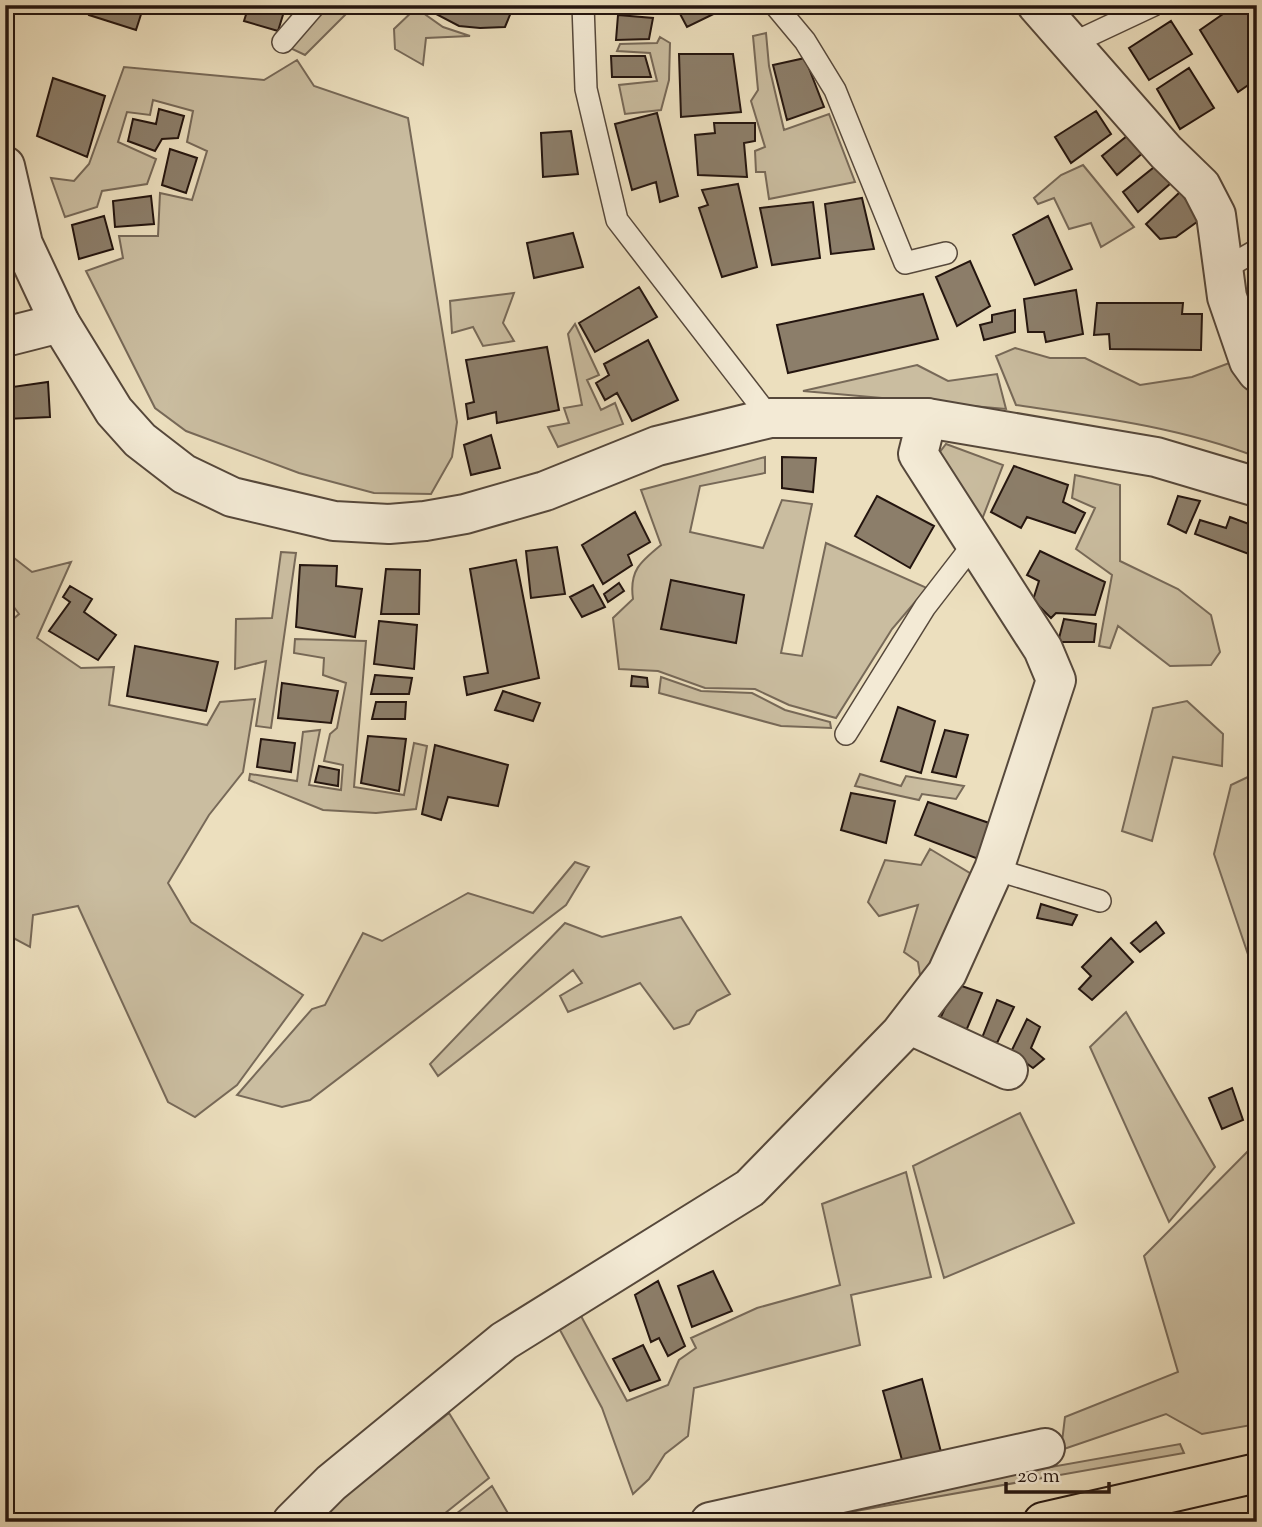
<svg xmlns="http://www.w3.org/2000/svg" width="1262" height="1527" viewBox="0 0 1262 1527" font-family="'Sorts Mill Goudy',serif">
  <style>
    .green { fill: #cabda0; stroke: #776958; stroke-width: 2 }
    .building { fill: #8c7e6a; stroke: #24150f; stroke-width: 2 }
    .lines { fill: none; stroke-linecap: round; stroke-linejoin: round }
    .service-casing { stroke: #56483b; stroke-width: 24 }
    .minor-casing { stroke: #56483b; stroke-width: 42 }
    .tertiary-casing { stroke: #56483b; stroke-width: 42 }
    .motorway-casing { stroke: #24150f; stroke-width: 42 }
    .service { stroke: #f3ead5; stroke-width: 21 }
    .minor { stroke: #f3ead5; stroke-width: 38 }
    .tertiary { stroke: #f3ead5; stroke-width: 38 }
    .motorway { stroke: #ecdfbe; stroke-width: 38 }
  </style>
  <rect width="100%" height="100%" fill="#ecdfbe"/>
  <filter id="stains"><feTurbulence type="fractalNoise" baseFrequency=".00286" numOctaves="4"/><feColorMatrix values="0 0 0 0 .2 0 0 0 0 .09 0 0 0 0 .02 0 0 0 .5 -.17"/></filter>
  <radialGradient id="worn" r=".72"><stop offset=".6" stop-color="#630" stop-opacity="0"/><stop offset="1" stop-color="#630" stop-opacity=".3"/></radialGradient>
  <path class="green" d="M328 5H355L305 55 288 47Z
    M416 8 443 27 470 36 426 38 423 65 395 49 394 29Z
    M766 33 769 66 784 130 829 114 855 182 769 199 765 172H756L755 151 765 147 751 101 758 90 753 36Z
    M660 37 670 43 669 80 661 110 625 114 619 85 657 81 650 53 617 51 620 44 657 43Z
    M297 60 314 86 408 118 457 422 452 457 431 494 374 493 299 473 186 431 155 408 86 271 123 258 119 236H158L160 193 192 200 207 151 187 142 193 111 153 100 150 115 127 112 118 142 156 159 147 184 102 191 97 207 65 217 51 178 74 181 89 164 124 67 264 80Z
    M1083 165 1134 227 1101 247 1091 223 1069 229 1054 198 1038 204 1034 198 1061 175Z
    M514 293 503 323 514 341 483 346 473 327 452 333 450 301Z
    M575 324 599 375 587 380 601 410 615 403 623 424 558 447 548 427 569 423 564 408 582 405 568 334Z
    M1015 348 1050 358H1085L1140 385 1192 377 1232 362 1257 396V457C1179 427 1098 417 1016 405L996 356Z
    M917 365 948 381 997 374 1006 409 803 391Z
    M946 444 1003 465 981 522 936 457Z
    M765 457V473L700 486 690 532 763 548 782 500 812 504 781 653 802 656 826 543 927 588 892 629 836 718 789 705 755 689 705 688 658 671 619 669 613 618 633 599C629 571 640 562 661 545L641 490Z
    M1075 475 1120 485V561L1178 589 1211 615 1220 652 1211 665 1170 666 1118 626 1110 648 1099 646 1112 575 1076 549 1095 508 1072 498Z
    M5 551 32 572 71 562 37 638 81 668 114 667 109 705 207 725 220 702 255 699 243 772 209 815 168 883 191 922 303 995 237 1085 195 1117 168 1102 78 906 33 915 30 947 15 939 5 928V626L19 614 5 595Z
    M281 552 296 553 271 728 256 726 266 661 235 669 236 619 272 618Z
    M295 639 366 641 354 787 404 795 414 743 427 746 416 809 376 813 323 810 249 780 250 774 297 781 303 732 320 730 309 785 341 790 343 765 324 761 330 734 337 728 346 683 323 675 324 658 294 653Z
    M661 677 701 691 752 693 785 710 830 722 831 728 781 726 659 693Z
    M1187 701 1223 734 1222 766 1173 757 1152 841 1122 831 1153 708Z
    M1257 722V981L1214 854 1231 785 1250 776 1251 729Z
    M860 774 901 786 906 776 964 786 956 799 922 794 919 800 855 786Z
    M930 849 978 878 934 970 920 975 918 962 904 952 918 905 879 916 868 902 885 860 921 865Z
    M575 862 589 867 566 905 310 1100 282 1107 237 1095 312 1009 325 1005 363 933 382 941 468 893 533 913Z
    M681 917 730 994 697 1011 689 1024 674 1029 640 983 568 1012 560 996 582 983 573 970 438 1076 430 1064 565 923 602 937Z
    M1126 1012 1215 1167 1169 1222 1090 1047Z
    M1020 1113 1074 1223 944 1278 913 1166Z
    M1257 1142V1424L1202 1434 1166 1414 1061 1450 1065 1417 1178 1372 1144 1256Z
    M906 1172 931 1277 851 1295 860 1345 694 1388 688 1436 665 1454 649 1479 633 1494 602 1408 560 1330 581 1316 627 1401 668 1385 679 1360 696 1348 691 1338 757 1308 840 1285 822 1204Z
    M449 1413 489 1478 434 1522H311Z
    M1180 1444 1184 1453 845 1513 839 1505Z
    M492 1486 513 1522H447V1521Z"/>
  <path class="building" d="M92 5H144L136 30 89 15Z
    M188 5H230V9Z
    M249 5H286L278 31 244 21Z
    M428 5H514L505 27 480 28 459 26 436 14Z
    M685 5H732L687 27 678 10Z
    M1236 5H1253L1257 13V79L1238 92 1200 30Z
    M618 15 653 18 649 39 616 40Z
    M1171 21 1192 54 1149 80 1129 48Z
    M679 54H733L741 112 681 117Z
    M611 56H645L651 77H612Z
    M805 58 824 107 787 120 773 65Z
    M1189 68 1214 108 1180 129 1157 89Z
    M53 78 105 96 87 157 37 136Z
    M159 109 184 116 178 138 162 139 155 151 128 141 133 119 156 124Z
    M1096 111 1111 134 1071 163 1055 137Z
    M657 113 678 196 660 202 656 182 632 190 615 124Z
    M714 123H755V141L744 143 747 177 698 175 695 135 715 133Z
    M571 131 578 174 543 177 541 133Z
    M1132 132 1145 151 1117 175 1102 156Z
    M170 149 197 158 186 193 162 185Z
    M1158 164 1171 183 1138 212 1123 192Z
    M738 184 757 267 722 277 699 208 708 205 702 190Z
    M1180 192 1201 219 1176 237 1160 239 1146 224Z
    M151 196 154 224 115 227 113 201Z
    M862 198 874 249 831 254 825 204Z
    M813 202 820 258 772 265 760 208Z
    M104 216 113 249 79 259 72 225Z
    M1048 216 1072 269 1035 285 1013 235Z
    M573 233 583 267 534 278 527 243Z
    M970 261 990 306 957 326 936 277Z
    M639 287 657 317 595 352 579 323Z
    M1076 290 1083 334 1046 342 1044 332H1028L1024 299Z
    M923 294 938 339 788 373 777 325Z
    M1097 303H1183L1182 314H1202L1201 350 1110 349 1109 334 1094 335Z
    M1015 310V332L984 340 980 325 992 322V315Z
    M648 340 678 400 632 421 617 393 605 400 596 383 609 375 604 364Z
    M547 347 559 410 497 423 496 412 468 419 466 404 474 402 466 360Z
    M9 369 13 387 48 382 50 417 5 419V370Z
    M491 435 500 468 471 475 464 445Z
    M782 457 816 458 813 492 782 488Z
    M1014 466 1068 485 1063 502 1085 513 1075 533 1027 517 1021 528 991 512Z
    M877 496 934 526 910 568 855 536Z
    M1178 496 1200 501 1186 533 1168 524Z
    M635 512 650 542 628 555 632 565 603 584 582 545Z
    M1230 517 1257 527V557L1195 534 1200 520 1226 528Z
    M557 547 565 594 531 598 526 551Z
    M1040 551 1105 582 1095 615 1056 613 1051 618 1033 600 1039 581 1027 575Z
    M516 560 539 678 467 695 464 677 488 673 470 569Z
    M300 565 337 566 336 586 362 589 355 637 296 627Z
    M386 569 420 570 419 614H381Z
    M671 580 744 595 736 643 661 629Z
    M619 583 624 591 608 602 604 594Z
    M593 585 605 607 582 617 570 597Z
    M70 586 92 599 84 612 116 635 98 660 49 631 70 602 63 597Z
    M1064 619 1096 624 1094 642H1058Z
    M379 621 417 625 414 669 374 664Z
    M135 646 218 662 206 711 127 696Z
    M375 675 412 678 409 694H371Z
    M632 676 647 678 648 687 631 686Z
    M282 683 338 691 331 723 278 718Z
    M503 691 540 703 533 721 495 710Z
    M376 702H406L405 719H372Z
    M898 707 935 721 921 773 881 761Z
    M945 730 968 735 956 777 932 772Z
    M368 736 406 739 399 791 361 783Z
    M261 739 295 743 291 772 257 767Z
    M435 745 508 765 498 806 448 797 441 820 422 814Z
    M319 766 339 770 338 786 315 782Z
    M851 793 895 801 886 843 841 830Z
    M928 802 992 824 981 860 915 835Z
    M1041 904 1077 915 1072 925 1037 918Z
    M1156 922 1164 933 1140 952 1131 943Z
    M1111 938 1133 962 1092 1000 1079 989 1091 976 1082 967Z
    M956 984 982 993 966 1031 940 1019Z
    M997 1000 1014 1007 997 1043 982 1038Z
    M1027 1019 1040 1027 1031 1048 1044 1059 1033 1068 1011 1052Z
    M1232 1088 1243 1120 1222 1129 1209 1098Z
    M713 1271 732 1311 692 1327 678 1286Z
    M658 1281 685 1346 668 1356 659 1338 651 1342 635 1295Z
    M643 1345 660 1380 630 1391 613 1359Z
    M922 1379 941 1452 902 1460 883 1391Z"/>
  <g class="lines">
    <defs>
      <path id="service" d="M583 5 586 89 617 220 770 418
        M775 5 805 41 835 90 905 263 946 253
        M283 42 315 5
        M1071 44 1154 5
        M1224 269 1257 250
        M846 734 925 607 976 541
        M994 869 1100 901"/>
      <path id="minor" d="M1037 5 1166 152 1201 186 1216 215 1227 297 1249 361 1257 372
        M5 337 60 323
        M908 1024 1008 1070
        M292 1522 331 1483 504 1341 750 1188 900 1034 947 973 994 869 1056 680 1043 649 918 454 927 418
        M710 1522 1045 1448"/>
      <path id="tertiary" d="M5 166 23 244 60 323 114 411 140 440 184 474 232 497 334 521 389 524 425 521 465 514 545 491 657 446 770 418H927L1156 457 1257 487"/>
      <path id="motorway" d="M1043 1522 1257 1473"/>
    </defs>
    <use href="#service" class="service-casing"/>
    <use href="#minor" class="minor-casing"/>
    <use href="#tertiary" class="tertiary-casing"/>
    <use href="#motorway" class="motorway-casing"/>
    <use href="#service" class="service"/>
    <use href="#minor" class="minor"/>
    <use href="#tertiary" class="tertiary"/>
    <use href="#motorway" class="motorway"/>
  </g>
  <rect width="1262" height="1527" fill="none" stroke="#ecdfbe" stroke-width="28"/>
  <rect x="7" y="7" width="1248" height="1513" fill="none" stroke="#24150f" stroke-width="3.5"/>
  <rect x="14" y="14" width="1234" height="1499" fill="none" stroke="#24150f" stroke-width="2"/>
  <path d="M1006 1482v10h103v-10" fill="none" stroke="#24150f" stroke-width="3.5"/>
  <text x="1017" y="1482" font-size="21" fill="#24150f" stroke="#f3ead5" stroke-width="5" paint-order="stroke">20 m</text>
  <rect width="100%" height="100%" filter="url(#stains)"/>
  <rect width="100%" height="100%" fill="url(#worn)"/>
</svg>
